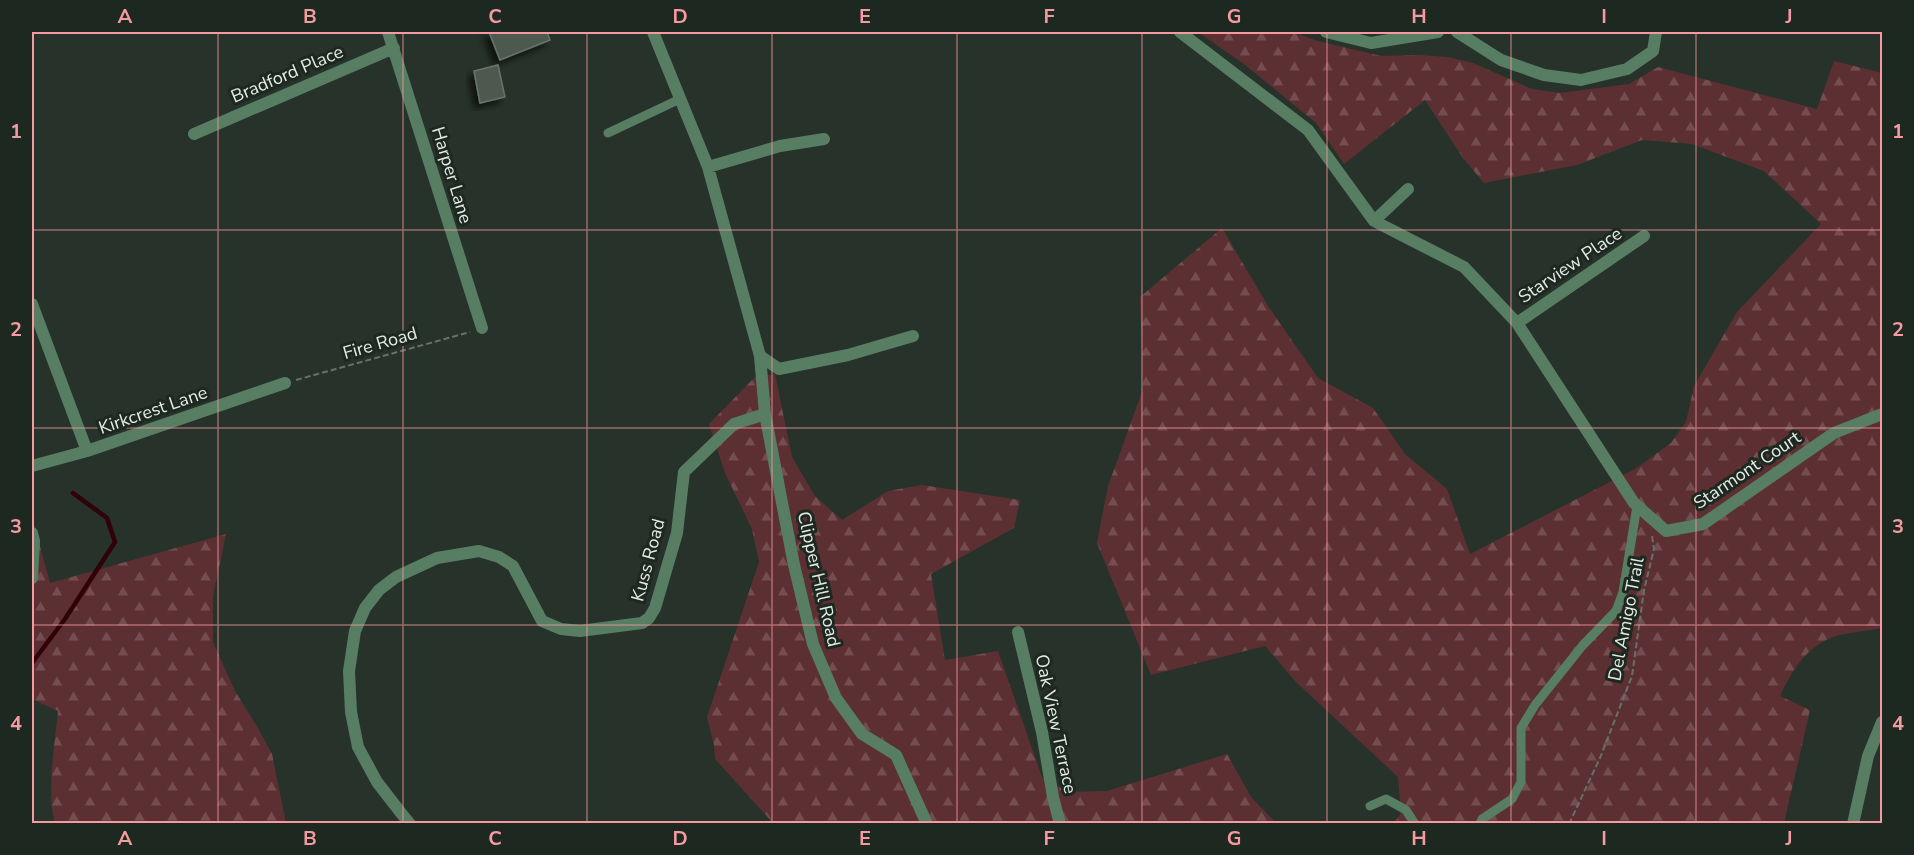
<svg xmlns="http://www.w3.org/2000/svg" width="1914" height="855" viewBox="0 0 1914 855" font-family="'Nunito Sans',sans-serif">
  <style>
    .forest { fill: url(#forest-firs) }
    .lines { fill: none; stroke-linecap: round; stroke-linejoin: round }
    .stream { stroke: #310109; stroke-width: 4.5 }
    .building { fill: #4d5950; stroke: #67746a; stroke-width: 1.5; filter: url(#shadow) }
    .path { stroke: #67716a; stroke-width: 2; stroke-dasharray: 6 3; stroke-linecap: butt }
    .service { stroke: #577e62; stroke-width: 9 }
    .minor { stroke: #577e62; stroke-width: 12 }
    .grid { fill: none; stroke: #f49aa0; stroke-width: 1.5; stroke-opacity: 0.55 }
    .labels { text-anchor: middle; stroke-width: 6; stroke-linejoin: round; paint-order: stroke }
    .street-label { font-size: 18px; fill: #e3ebe5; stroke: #1d2820 }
    .neatline { fill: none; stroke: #f49aa0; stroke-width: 2 }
    .grid-label { font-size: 20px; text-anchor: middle; font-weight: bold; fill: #f49aa0 }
  </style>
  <defs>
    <pattern id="forest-firs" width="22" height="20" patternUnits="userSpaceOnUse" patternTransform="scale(1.5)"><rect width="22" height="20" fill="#5c2f33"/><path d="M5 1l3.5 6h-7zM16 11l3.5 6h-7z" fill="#734d50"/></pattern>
    <filter id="shadow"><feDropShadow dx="-5.5" dy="5.5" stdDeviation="3" flood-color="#0009"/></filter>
  </defs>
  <rect width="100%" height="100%" fill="#27322a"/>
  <path class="forest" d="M1198 32H1292L1318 41 1381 56 1420 55 1448 57 1473 63 1532 89 1560 93 1629 84 1658 67 1817 109 1834 61 1882 73V628C1867 631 1851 632 1836 636 1807 645 1792 671 1780 696L1810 710 1784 823H1394L1401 813 1398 777 1296 682 1265 646 1151 675 1097 543 1108 486 1143 389 1140 297 1222 228 1268 306 1318 378 1373 408 1405 454 1447 489 1470 554 1635 469 1671 443 1686 422 1694 386 1737 312 1821 224 1764 171 1692 144 1642 140 1577 165 1484 183 1463 158 1425 100 1344 164 1316 123 1244 64Z
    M775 374 792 457 815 496 842 520 888 491 922 485 1020 500 1014 528 931 574 945 660 998 651 1042 777 1068 792 1107 791 1227 754 1251 797 1276 823H773L715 759 714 745 707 717 759 562 752 529 725 473 709 424 755 377Z
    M32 517 50 583 226 534 213 596V642L235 691 258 728 272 754 286 823H55C46 793 55 743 58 711L32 699Z"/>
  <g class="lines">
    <path class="stream" d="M32 663 65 619 115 542 107 518 73 493"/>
  </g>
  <path class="building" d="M489 32H547L550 40 500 60Z
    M498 65 505 97 480 103 474 71Z"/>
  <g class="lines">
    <path class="path" d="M296 380 470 332
      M1569 824 1600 758 1632 676 1644 590 1654 549 1652 536"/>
    <path class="service" d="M608 133 680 99
      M1370 806 1386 799 1406 810 1415 824
      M1480 824 1482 819 1512 799 1521 782V728L1535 705 1583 645 1616 611 1623 592 1637 506"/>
    <path class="minor" d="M388 32 482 328
      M653 32 708 167 760 356 765 414 794 565 813 644 836 698 862 734 896 755 927 824
      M1180 32 1308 130 1374 221 1464 267 1517 323 1634 503 1666 531 1703 524 1834 433 1882 414
      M1326 32 1371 43 1438 32
      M1457 32 1501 60 1544 75 1581 80 1627 69 1653 51 1656 32
      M194 134 394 48
      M708 167 780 146 824 139
      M1374 221 1408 189
      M32 304 87 451
      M1517 323 1644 236
      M760 356 779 369 848 355 913 336
      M32 466 87 451 285 383
      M32 533 34 541 32 578
      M1018 632 1042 732 1053 797 1060 824
      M410 824 401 813 377 782 358 747 351 712 349 671 355 631 365 608 379 590 396 577 437 558 479 551 499 557 513 566 542 621 561 629 580 631 642 623 649 618 655 608 677 533 684 472 734 424 765 414
      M1853 824 1868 756 1882 722"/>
  </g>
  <path class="grid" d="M218 32V824M403 32V824M587 32V824M772 32V824M957 32V824M1142 32V824M1327 32V824M1511 32V824M1696 32V824M32 230H1882M32 428H1882M32 625H1882"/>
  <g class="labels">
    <g class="street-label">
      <text transform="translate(287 74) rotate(-23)" y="6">Bradford Place</text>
      <text transform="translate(452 175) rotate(73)" y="6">Harper Lane</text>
      <text transform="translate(1570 265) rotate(-34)" y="6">Starview Place</text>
      <text transform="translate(380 343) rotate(-16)" y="6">Fire Road</text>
      <text transform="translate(153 410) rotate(-19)" y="6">Kirkcrest Lane</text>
      <text transform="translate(1747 470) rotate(-34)" y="6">Starmont Court</text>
      <text transform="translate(648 560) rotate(-75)" y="6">Kuss Road</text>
      <text transform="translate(819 579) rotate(77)" y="6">Clipper Hill Road</text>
      <text transform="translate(1626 619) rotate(-79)" y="6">Del Amigo Trail</text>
      <text transform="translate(1056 724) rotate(78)" y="6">Oak View Terrace</text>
    </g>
  </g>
  <rect width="1914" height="855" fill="none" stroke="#1d2820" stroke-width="66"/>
  <rect x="33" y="33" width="1848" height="789" class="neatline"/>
  <g class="grid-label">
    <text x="125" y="23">A</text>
    <text x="310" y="23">B</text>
    <text x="495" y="23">C</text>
    <text x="680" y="23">D</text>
    <text x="865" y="23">E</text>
    <text x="1049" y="23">F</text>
    <text x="1234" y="23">G</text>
    <text x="1419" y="23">H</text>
    <text x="1604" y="23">I</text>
    <text x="1789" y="23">J</text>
    <text x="16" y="138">1</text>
    <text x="1898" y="138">1</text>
    <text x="16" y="336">2</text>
    <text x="1898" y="336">2</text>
    <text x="16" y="533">3</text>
    <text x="1898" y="533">3</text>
    <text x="16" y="730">4</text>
    <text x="1898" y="730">4</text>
    <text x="125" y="845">A</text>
    <text x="310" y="845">B</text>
    <text x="495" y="845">C</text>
    <text x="680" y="845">D</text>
    <text x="865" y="845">E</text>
    <text x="1049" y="845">F</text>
    <text x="1234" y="845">G</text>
    <text x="1419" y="845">H</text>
    <text x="1604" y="845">I</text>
    <text x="1789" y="845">J</text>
  </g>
</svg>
